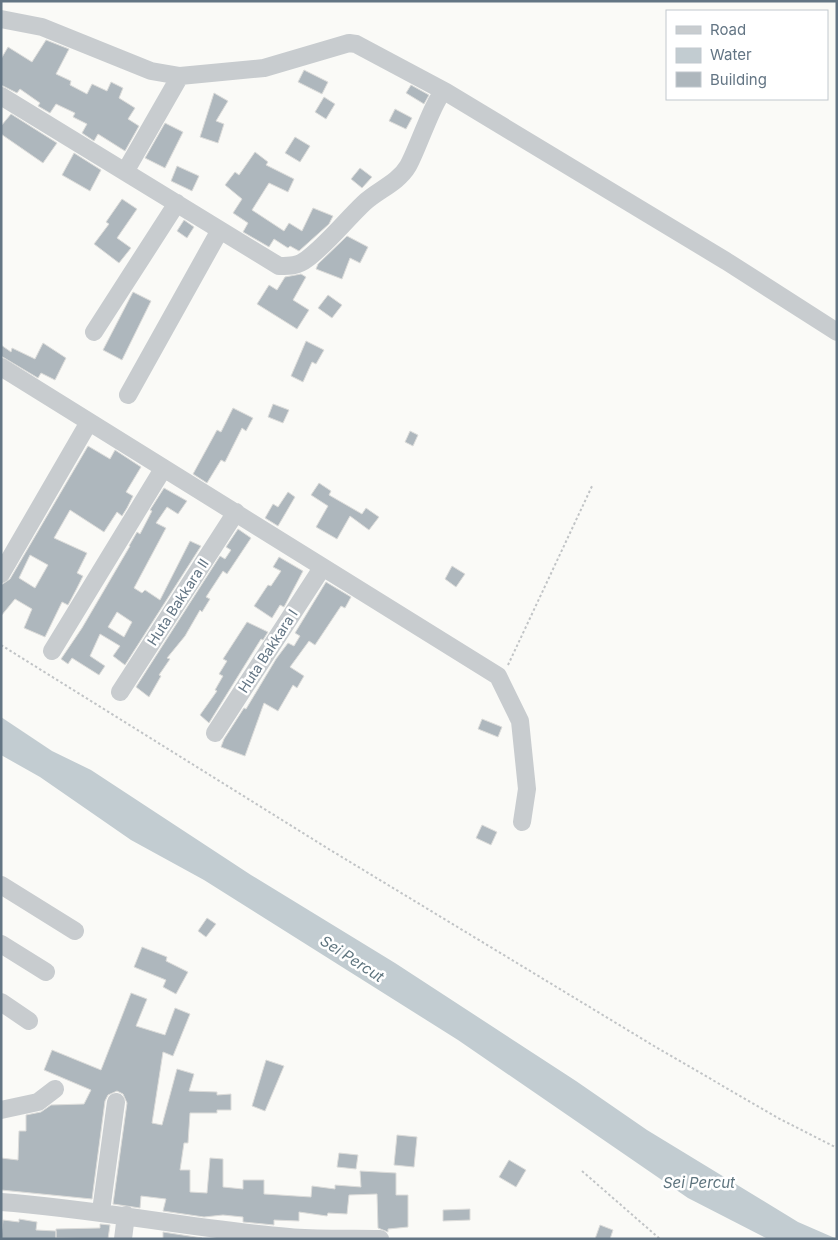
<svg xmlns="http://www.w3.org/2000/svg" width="838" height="1240" viewBox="0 0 838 1240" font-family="Inter,sans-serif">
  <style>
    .water { fill: #c2ccd1 }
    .building { fill: #aeb7bd; stroke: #dcdcda; fill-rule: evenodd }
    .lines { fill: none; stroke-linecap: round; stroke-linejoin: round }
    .path { stroke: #c1c4c6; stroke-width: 2; stroke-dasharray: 2.5 2.5; stroke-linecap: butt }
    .minor { stroke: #c8cccf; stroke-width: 18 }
    .labels { text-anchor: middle; stroke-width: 5; stroke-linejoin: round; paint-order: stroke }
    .street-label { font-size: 14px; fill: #637584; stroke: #fff }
    .water-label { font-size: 15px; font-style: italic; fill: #5e747e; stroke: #fff }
  </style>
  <rect width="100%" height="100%" fill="#fafaf7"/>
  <path class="water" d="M1 717 52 751 91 770 251 875 395 963 576 1081 647 1130 798 1222 837 1239H768L688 1198 458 1040 204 880 131 840 40 777 1 755Z"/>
  <path class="building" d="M46 40 69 49 56 74 71 81 70 85 87 94 92 84 107 91 111 82 123 88 119 98 135 108 128 119 139 126 125 151 98 134 94 141 82 133 87 124 73 117 75 113 56 104 50 113 38 106 40 103 20 89 17 93 1 85V59L8 47 32 62Z
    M304 70 328 82 322 94 298 82Z
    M411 85 429 95 424 104 406 93Z
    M214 93 228 101 216 121 224 124 218 143 200 137Z
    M324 97 335 104 326 119 315 112Z
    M395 109 412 118 406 129 389 121Z
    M11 114 57 143 43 163 1 134V126Z
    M165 123 183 132 165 168 145 158Z
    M295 137 310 146 300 162 285 153Z
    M255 152 268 162 266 165 294 179 288 192 269 183 252 210 284 231 289 223 302 231 313 208 333 216 329 224 299 251 290 246 288 248 274 239 269 247 243 232 248 223 233 213 242 199 225 185 235 172 239 175Z
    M74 153 101 170 90 191 62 175Z
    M177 166 199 176 192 191 171 181Z
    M360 168 372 177 362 188 351 179Z
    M122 199 137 209 117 238 131 248 119 263 94 244 109 224 106 222Z
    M184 220 194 227 187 238 177 231Z
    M347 236 368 247 360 263 350 258 342 279 316 269 318 264Z
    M301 274 306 277 293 300 309 310 297 329 257 304 269 285 277 290 285 277Z
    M133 292 151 301 122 360 103 350Z
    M328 295 342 305 332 318 318 308Z
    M306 341 324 350 316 364 312 362 303 382 291 376Z
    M43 343 66 358 55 380 41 373 38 378 1 356V345L11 352 12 348 35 359Z
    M273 404 289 410 283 423 268 417Z
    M233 408 253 418 246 431 242 428 225 462 221 460 207 483 193 474 217 430 221 432Z
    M410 431 418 435 413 446 405 442Z
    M88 446 110 459 115 450 141 467 126 492 133 496 127 508 122 516 117 512 104 532 70 510 54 538 87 553 77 573 83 576 76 590 68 605 62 602 45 637 24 628 32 609 15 599 1 616V585L10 579ZM30 555 48 565 35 588 19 578Z
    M319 483 331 491 329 495 362 514 366 508 379 517 369 530 350 516 337 539 316 527 328 506 311 495Z
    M164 488 187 501 178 514 167 507 156 523 166 528 134 588 142 593 145 590 160 600 190 541 201 546 125 665 113 656 120 646 100 634 90 656 105 666 99 675 72 658 68 664 61 659 82 628 130 546H129L137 532 140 534 152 511 150 510ZM117 612 132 622 124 637 108 627Z
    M288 492 295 497 278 526 265 518 273 504 278 507Z
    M238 529 251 538 227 574 223 571 206 597 210 599 202 612 200 610 185 636 167 658 170 659 159 675 161 676 149 697 136 687 220 556 225 559 231 550 226 547Z
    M279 557 303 571 284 607 280 605 272 618 254 606 268 585 271 586 281 571 273 567Z
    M452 566 465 574 456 587 445 579Z
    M326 582 351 597 345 608 341 606 315 645 309 641 290 667 304 676 297 688 293 685 278 711 264 703 245 756 221 747 224 739 244 708 246 709 276 659 288 643 294 646 300 636 295 633Z
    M247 622 268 632 263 640 261 639 209 723 200 715 217 691 215 690 223 676 219 674 227 661 223 659Z
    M482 719 502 727 498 737 478 729Z
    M482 825 497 832 491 845 476 838Z
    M207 918 216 924 206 937 198 931Z
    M142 947 167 957 166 961 188 972 176 994 163 987 166 980 134 967Z
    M131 993 147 999 136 1026 165 1035 175 1008 190 1014 173 1056 163 1052 152 1123 162 1125 177 1069 194 1074 189 1091 217 1092V1095L231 1094V1110H217V1113H190L188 1143H184L180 1170H190V1192L207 1193 210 1158 223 1159V1187L243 1189V1180H264V1194L311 1197 312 1186 335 1189V1185L361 1187 360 1171 396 1173V1195H408V1227L388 1229V1232L378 1228 377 1194 349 1195 347 1214 328 1213 327 1216 299 1212V1221L274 1220V1225L243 1222V1217L223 1215 204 1217 163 1211 166 1199 141 1196 140 1208 113 1204 127 1103 123 1094 117 1091 108 1095 105 1101 92 1199 1 1190V1158L18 1160 19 1131H26V1115L41 1112 51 1105 84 1104 91 1090 44 1070 52 1050 101 1070Z
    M266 1060 284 1066 265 1111 252 1106Z
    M397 1135 417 1137 414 1167 394 1165Z
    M339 1153 358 1155 356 1169 337 1167Z
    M509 1160 526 1170 516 1187 499 1177Z
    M470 1209V1220L443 1221V1210Z
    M19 1219 37 1222 36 1230 56 1231V1239H1L3 1220 19 1222Z
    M100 1224 110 1225 108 1239 56 1238V1229L100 1228Z
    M600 1225 613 1230 610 1239H595Z
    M163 1232 202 1238V1239H163Z"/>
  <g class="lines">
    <path class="path" d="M1 645 327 848 654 1046 778 1118 837 1148
      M508 665 593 484
      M582 1171 660 1239"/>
    <path class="minor" d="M1 19 42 27 151 71 180 76 125 172
      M180 76 264 68 349 43 356 44 446 92 726 261 837 332
      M1 96 279 266C290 266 298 266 307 259 328 243 345 221 364 203 378 190 398 183 408 166 417 151 434 98 444 92
      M94 332 177 203
      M1 367 498 676 520 721 527 789 522 822
      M128 395 220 230
      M1 574 89 422
      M52 651 163 469
      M120 692 236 512
      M215 733 322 568
      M1 885 75 931
      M1 944 46 972
      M1 1002 29 1021
      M1 1110 38 1102 55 1089
      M1 1202C98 1209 192 1229 289 1237 319 1240 350 1238 380 1239
      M101 1211 116 1102
      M123 1239 126 1215"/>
  </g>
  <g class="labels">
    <g class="street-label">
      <text transform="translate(178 602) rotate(-57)" y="5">Huta Bakkara II</text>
      <text transform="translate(268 651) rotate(-57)" y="5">Huta Bakkara I</text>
    </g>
    <g class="water-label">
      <text transform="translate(352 959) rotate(33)" y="5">Sei Percut</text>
      <text x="699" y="1188">Sei Percut</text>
    </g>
  </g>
  <rect width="838" height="1240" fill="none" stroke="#637584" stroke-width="5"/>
  <rect x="666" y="10" width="162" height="90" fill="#ffffff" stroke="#c1c8ce"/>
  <rect x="676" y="26" width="25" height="8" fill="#c8cccf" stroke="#c1c8ce"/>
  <text x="710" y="35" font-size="15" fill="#637584">Road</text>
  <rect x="676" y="48" width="25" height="15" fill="#c2ccd1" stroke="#c1c8ce"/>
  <text x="710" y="60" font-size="15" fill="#637584">Water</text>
  <rect x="676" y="72" width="25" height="15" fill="#aeb7bd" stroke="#c1c8ce"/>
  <text x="710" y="85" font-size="15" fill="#637584">Building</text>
</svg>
